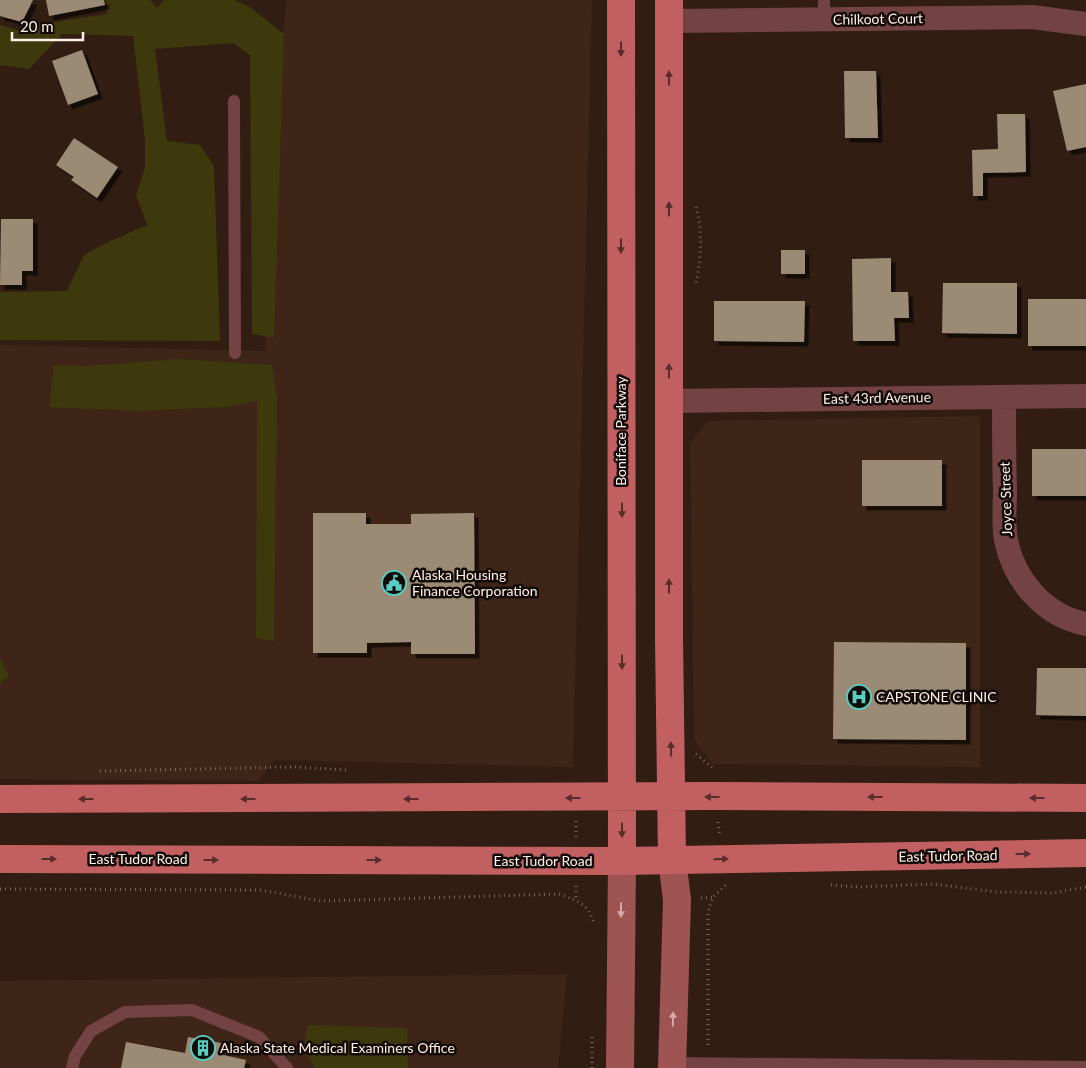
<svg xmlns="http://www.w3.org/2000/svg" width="1086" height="1068" viewBox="0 0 1086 1068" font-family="Lato,sans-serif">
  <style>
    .built { fill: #3f2517 }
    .green { fill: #3d390d }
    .building { fill: #9b8b75; filter: url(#shadow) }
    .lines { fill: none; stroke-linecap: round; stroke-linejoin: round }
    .path { stroke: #76645a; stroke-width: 3; stroke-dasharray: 1 4; stroke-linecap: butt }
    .lane { stroke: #734343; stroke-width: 12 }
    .street { stroke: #734343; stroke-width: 24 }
    .secondary { stroke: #9f5454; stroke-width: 28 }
    .primary { stroke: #c26061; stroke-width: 28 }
    .oneway { fill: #582c2a }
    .oneway2 { fill: #d4aaa6 }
    .labels { text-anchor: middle; stroke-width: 5; stroke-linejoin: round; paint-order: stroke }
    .street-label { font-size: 14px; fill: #fff0e9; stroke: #120a06 }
    .poi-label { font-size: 14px; fill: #fff0e9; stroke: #120a06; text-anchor: start }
  </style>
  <defs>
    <filter id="shadow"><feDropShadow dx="4.5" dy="4.5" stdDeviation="0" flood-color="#0009"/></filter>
  </defs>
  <rect width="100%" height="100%" fill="#311d12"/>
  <path class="built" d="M286 0H592L573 767 275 760 258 781 0 779V345L265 351Z
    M980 416V767L712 764 694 739 690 444 707 421Z
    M567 974 558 1068H0V981Z"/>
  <path class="green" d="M106 0H150L157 8 164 0H234L250 7 284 34 274 338 252 334 250 55 233 43 155 49 167 141 200 145 214 166 220 341 0 340V292L67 291 84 255 104 244 147 225 136 195 145 168V140L133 36 62 34 29 69 0 65V25L30 34 40 24 107 14Z
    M179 359 272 365 277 398 274 641 256 638 257 401 229 407 138 411 49 407 54 365 86 366Z
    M0 658 9 676 0 683Z
    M308 1025 407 1028 408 1068H315L303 1049Z"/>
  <path class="building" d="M0 0H33L22 22 0 16Z
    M46 0H104L105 5 49 16Z
    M82 50 98 94 68 105 52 61Z
    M844 71H876L878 138H845Z
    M1086 84V147L1067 151 1053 91Z
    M997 114H1025L1026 172 983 173V196H973L972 150 998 149Z
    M74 138 118 167 97 198 71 180 74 177 56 165Z
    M1 219H33V271H22V285H0Z
    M781 250H805V274H781Z
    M891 258V292H908L909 318H894L895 341H853L852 259Z
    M943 283H1017V334L942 333Z
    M1028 299H1086V346H1028Z
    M714 301H805L804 342 714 341Z
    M1032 449H1086V496H1032Z
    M862 460H942V506H862Z
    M313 513H366V524H411V514L474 513 475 654H411V642L367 643V653H313Z
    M834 642 966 643V740L833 739Z
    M1037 668H1086V716L1036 715Z
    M188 1037 221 1043 219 1054 246 1060 244 1068H121L126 1042 185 1053Z"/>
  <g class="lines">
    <path class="path" d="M696 207C703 231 701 259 696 283
      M696 754 714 769
      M100 771 293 767 348 770
      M576 821V837
      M718 822 720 836
      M831 885 859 887 933 884 997 892 1053 893 1086 887
      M576 886V900
      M0 889 260 890 321 901 560 894C578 901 588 904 594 923
      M701 898 713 897
      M708 1045V912L713 897 726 885
      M592 1068V1037"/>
    <path class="lane" d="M824 0V19
      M234 101 235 353
      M672 1063 1086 1067
      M72 1068 75 1056 91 1031 125 1012 192 1010 259 1037 287 1068"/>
    <path class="street" d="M669 21 1032 17 1086 24
      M1004 397C1004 428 1004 459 1005 490 1005 506 1003 524 1006 540 1014 580 1044 616 1086 624
      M669 401 1086 396"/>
    <path class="secondary" d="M620 1068 622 861
      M672 1068 677 900 672 859"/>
    <path class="primary" d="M621 0 622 861
      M669 0V638L672 859
      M0 799 713 796 1086 798
      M0 859 622 861 1086 853"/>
  </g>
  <defs><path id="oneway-solid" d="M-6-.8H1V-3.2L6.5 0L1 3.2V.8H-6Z" transform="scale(1.25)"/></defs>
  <g class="oneway">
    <use href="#oneway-solid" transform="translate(621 49) rotate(90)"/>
    <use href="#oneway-solid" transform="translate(669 78) rotate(-90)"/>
    <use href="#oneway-solid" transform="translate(669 209) rotate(-90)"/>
    <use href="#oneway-solid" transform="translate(621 246) rotate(90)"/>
    <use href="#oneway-solid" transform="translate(669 371) rotate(-90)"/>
    <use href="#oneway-solid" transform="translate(622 510) rotate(90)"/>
    <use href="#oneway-solid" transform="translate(669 586) rotate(-90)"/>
    <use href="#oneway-solid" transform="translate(622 662) rotate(90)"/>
    <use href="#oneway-solid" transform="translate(671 749) rotate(-91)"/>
    <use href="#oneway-solid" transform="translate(712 797) rotate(180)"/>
    <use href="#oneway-solid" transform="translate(875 797) rotate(-180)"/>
    <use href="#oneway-solid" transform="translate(573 798) rotate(180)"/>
    <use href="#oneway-solid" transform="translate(1037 798) rotate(-180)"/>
    <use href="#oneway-solid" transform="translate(86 799) rotate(-180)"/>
    <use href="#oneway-solid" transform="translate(248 799) rotate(-180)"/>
    <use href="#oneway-solid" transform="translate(411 799) rotate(180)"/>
    <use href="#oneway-solid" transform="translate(622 830) rotate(90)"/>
    <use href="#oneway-solid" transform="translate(1023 854) rotate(-1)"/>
    <use href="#oneway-solid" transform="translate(49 859)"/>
    <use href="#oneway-solid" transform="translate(721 859) rotate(-1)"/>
    <use href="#oneway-solid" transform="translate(211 860)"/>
    <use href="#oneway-solid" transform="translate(374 860)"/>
  </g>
  <g class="oneway2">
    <use href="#oneway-solid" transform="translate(621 910) rotate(90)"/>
    <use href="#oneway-solid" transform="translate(673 1019) rotate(-88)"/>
  </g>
  <defs>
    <symbol id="civic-ring" viewBox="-11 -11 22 22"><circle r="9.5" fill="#120a06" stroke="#56cec4" stroke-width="1.5"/><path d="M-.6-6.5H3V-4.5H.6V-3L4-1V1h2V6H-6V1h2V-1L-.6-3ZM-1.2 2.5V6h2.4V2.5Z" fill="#56cec4"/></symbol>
    <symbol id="hospital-ring" viewBox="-11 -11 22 22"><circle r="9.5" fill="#120a06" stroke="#56cec4" stroke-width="1.5"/><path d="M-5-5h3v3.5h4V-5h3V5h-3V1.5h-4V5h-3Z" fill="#56cec4"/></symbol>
    <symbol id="building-ring" viewBox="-11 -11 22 22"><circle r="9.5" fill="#120a06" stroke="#56cec4" stroke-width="1.5"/><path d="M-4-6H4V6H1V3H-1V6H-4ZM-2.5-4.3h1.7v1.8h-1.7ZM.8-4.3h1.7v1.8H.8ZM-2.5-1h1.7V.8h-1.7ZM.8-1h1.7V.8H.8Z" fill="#56cec4"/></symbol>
  </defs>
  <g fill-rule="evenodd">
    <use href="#civic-ring" x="380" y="569" width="28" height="28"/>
    <use href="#hospital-ring" x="845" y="683" width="28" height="28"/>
    <use href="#building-ring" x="189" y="1034" width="28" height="28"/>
  </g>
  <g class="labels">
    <g class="street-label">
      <text transform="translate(878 19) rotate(-1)" y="5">Chilkoot Court</text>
      <text transform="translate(877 398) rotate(-1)" y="5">East 43rd Avenue</text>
      <text transform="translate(621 431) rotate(-90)" y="5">Boniface Parkway</text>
      <text transform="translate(1006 499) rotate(-92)" y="5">Joyce Street</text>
      <text transform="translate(948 856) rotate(-1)" y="5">East Tudor Road</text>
      <text x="138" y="864">East Tudor Road</text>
      <text x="543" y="866">East Tudor Road</text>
    </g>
    <g class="poi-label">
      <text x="412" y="580">Alaska Housing<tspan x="412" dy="16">Finance Corporation</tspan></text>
      <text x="876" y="702">CAPSTONE CLINIC</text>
      <text x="220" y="1053">Alaska State Medical Examiners Office</text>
    </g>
  </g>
  <path d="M12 32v8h71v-8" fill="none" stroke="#fff0e9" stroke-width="2.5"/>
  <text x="20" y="32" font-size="15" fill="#fff0e9" stroke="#120a06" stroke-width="4" paint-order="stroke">20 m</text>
</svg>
